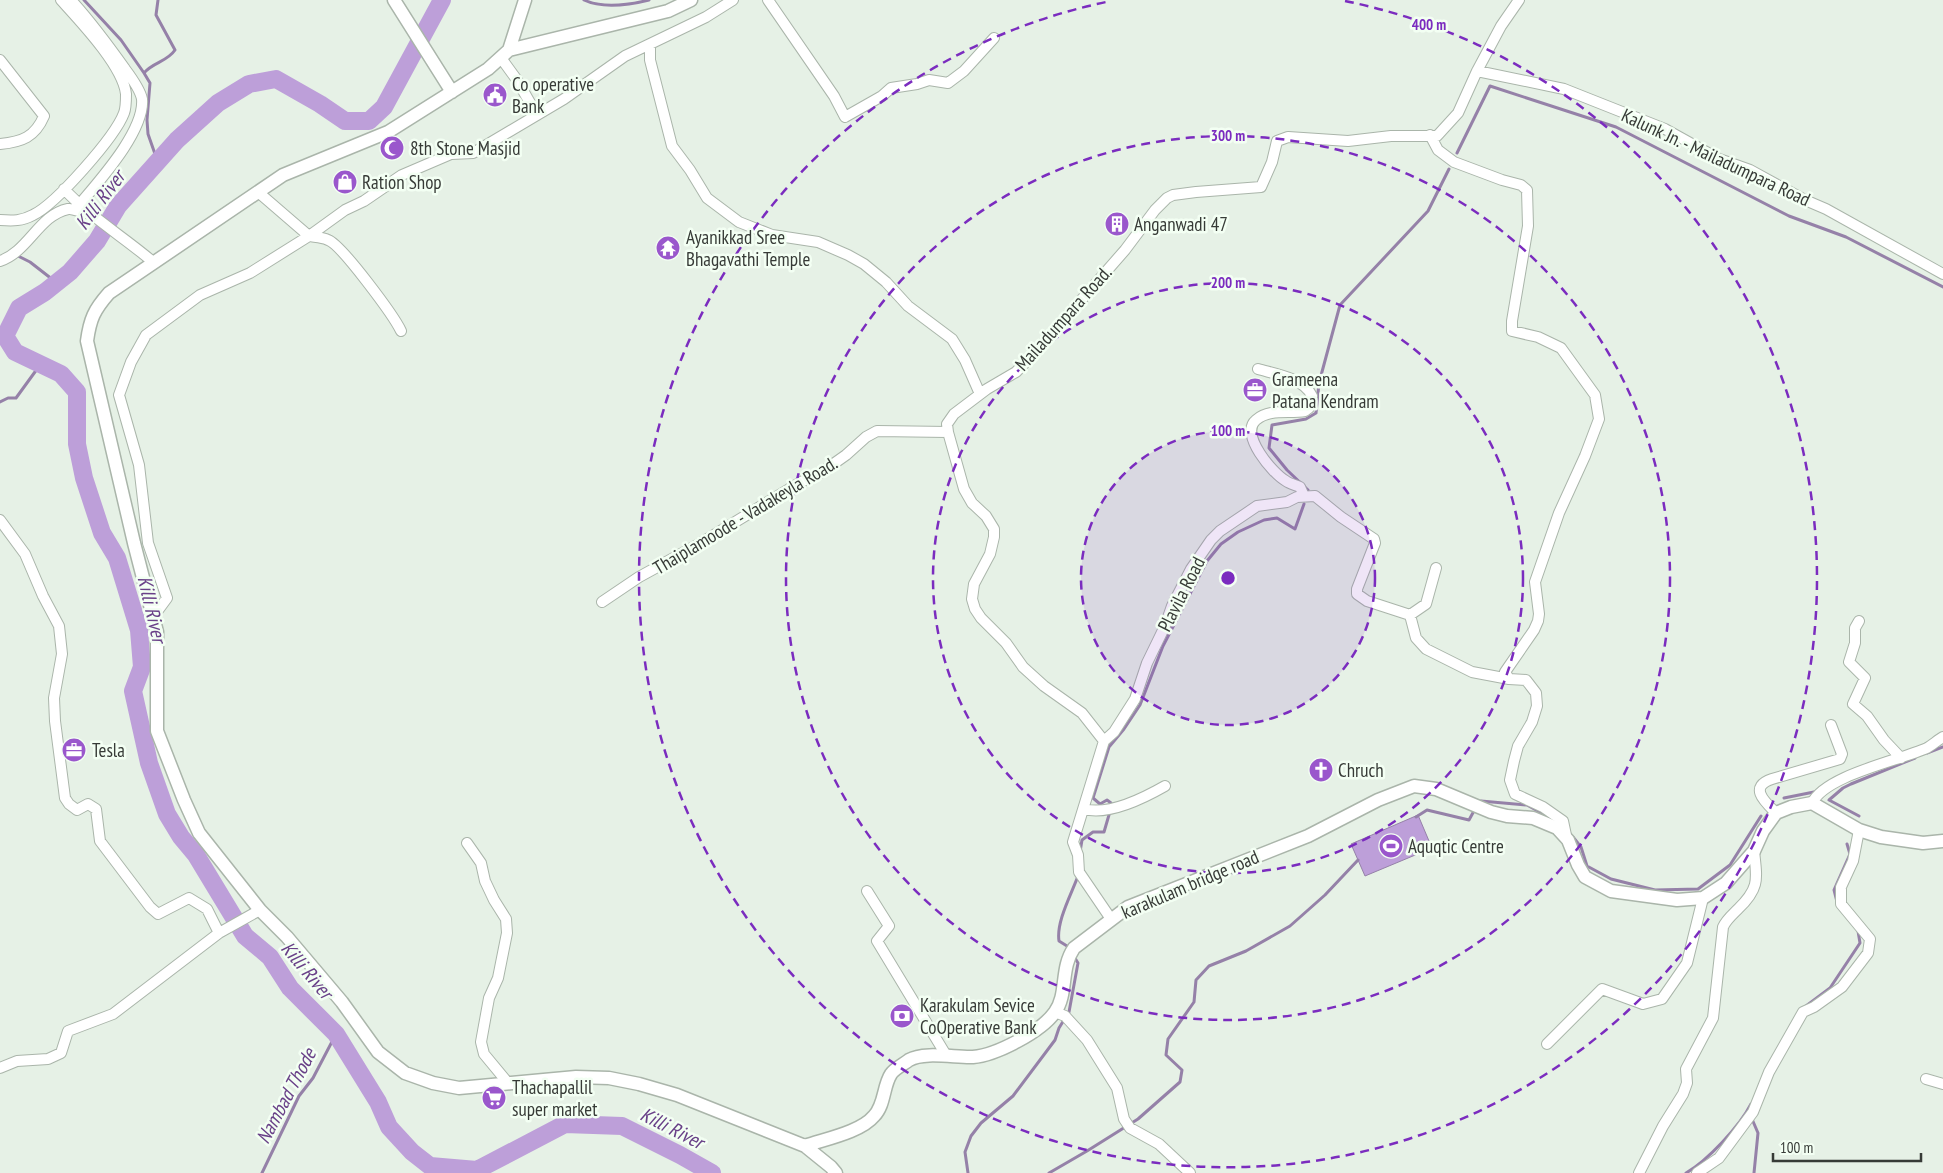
<svg xmlns="http://www.w3.org/2000/svg" width="1943" height="1173" viewBox="0 0 1943 1173" font-family="'PT Sans Narrow',sans-serif">
  <style>
    .water { fill: #bd9fd9; stroke: #9581a8 }
    .lines { fill: none; stroke-linecap: round; stroke-linejoin: round }
    .stream { stroke: #9581a8; stroke-width: 3 }
    .river { stroke: #bd9fd9; stroke-width: 18 }
    .minor-casing { stroke: #aab5aa; stroke-width: 12 }
    .major-casing { stroke: #aab5aa; stroke-width: 15 }
    .minor { stroke: #fff; stroke-width: 10 }
    .major { stroke: #fff; stroke-width: 12 }
    .ring { fill: none; stroke: #7b2cbf; stroke-width: 2.5; stroke-dasharray: 9 6 }
    .labels { text-anchor: middle; stroke-width: 5; stroke-linejoin: round; paint-order: stroke }
    .poi-label { font-size: 19px; fill: #373b37; stroke: #f3fff3; text-anchor: start }
    .street-label { font-size: 19px; fill: #373b37; stroke: #f3fff3 }
    .water-label { font-size: 20px; font-style: italic; fill: #694188; stroke: #f3fff3 }
    .centre { fill: #7b2cbf; stroke: #f3fff3; stroke-width: 2.5 }
    .ring-label { font-size: 15px; text-anchor: middle; font-weight: bold; fill: #7b2cbf; stroke: #f3fff3; stroke-width: 5; stroke-linejoin: round; paint-order: stroke }
  </style>
  <rect width="100%" height="100%" fill="#e6f1e6"/>
  <path class="water" d="M1418 815 1432 848 1365 876 1351 844Z"/>
  <g class="lines">
    <path class="stream" d="M84 0 121 40 144 73
      M584 0C603 9 629 5 649 0
      M1457 153 1490 86 1616 127 1789 216 1846 237 1943 287
      M157 163 155 154 148 134 147 120 150 83 144 73C153 62 167 62 175 50L156 15 158 0
      M14 254 30 262 57 283
      M0 402 8 398H16L40 365
      M1308 490 1287 470 1269 448 1272 425 1306 419 1316 413 1319 383 1340 305 1428 211 1449 169
      M1927 753 1943 747
      M1784 798 1814 792
      M1479 804 1481 801 1527 805 1554 820
      M1859 816 1829 800 1843 788 1851 784 1915 758
      M1416 817 1427 810 1469 820 1475 809
      M1573 837 1581 847 1587 866 1611 879 1655 890 1698 889 1730 865 1761 816
      M1080 852 1082 840 1093 832H1104L1111 808V803L1107 800 1100 804 1093 798 1109 747 1124 729 1140 705 1163 646 1207 561 1221 544 1238 532 1264 520 1277 518 1295 529 1304 504
      M1837 902 1834 890 1850 854 1847 844
      M1070 950 1067 946 1059 941C1056 922 1071 895 1078 876
      M1806 1006 1830 988 1860 943 1858 931
      M1752 1119 1758 1133 1754 1173
      M262 1173 299 1096 313 1078 336 1034
      M968 1173 965 1152 971 1136 981 1123 1013 1096 1055 1040 1059 1028 1069 1012 1078 963 1073 955
      M1049 1173 1087 1151 1138 1119 1180 1082 1182 1070 1166 1055 1168 1039 1194 1002 1196 980 1209 966 1246 951 1290 926 1325 895 1358 860
      M1686 1173C1707 1161 1740 1126 1751 1104"/>
    <path class="river" d="M442 0 384 107 369 121H345L320 104 276 79 249 84 218 103 177 140 118 206 97 241 70 272 45 292 19 308 5 336 15 352 61 374 77 392V444L84 478 102 533 117 558 139 630 142 667 133 691 149 763 167 814 181 837 196 855 245 936 270 957 290 988 336 1034 378 1102 389 1127 412 1152 430 1166 477 1170 565 1124 622 1126 680 1155 712 1173"/>
    <defs>
      <path id="minor" d="M71 0C91 22 108 45 125 69 131 77 140 89 142 99 145 131 99 181 79 205
        M768 0 834 96 845 117 882 96 891 88 917 84 929 80 948 83 964 71 994 38
        M650 45V60L672 146 690 170 707 198 739 222 772 235 818 242 848 255 864 264 886 282 908 306 952 339 965 360 980 394
        M501 58 517 80 537 115
        M0 60 44 116C35 137 22 142 0 144
        M1477 71 1564 89 1665 129 1719 159 1750 170 1805 200 1826 209 1943 274
        M1430 135 1438 150 1454 162 1502 180 1521 185 1527 190 1528 226 1512 321V331L1538 337 1561 348 1595 395 1599 419 1585 456 1559 513 1535 582 1539 614 1538 621 1534 630 1505 672 1509 679 1526 680 1536 693 1537 706 1532 722 1518 746 1514 761 1510 780 1515 794 1543 807 1563 821 1567 840
        M64 189C90 217 124 237 153 262
        M258 192 309 236 345 210 364 201 402 175 451 154 473 153 564 99 625 56 706 17 733 0
        M0 220C13 221 22 221 33 215 56 204 115 137 124 113 126 108 126 99 126 94 123 66 80 21 61 0
        M0 261C28 252 39 215 68 209 74 208 80 213 86 213
        M1258 369C1275 374 1304 378 1312 396L1309 408 1305 411C1289 414 1270 408 1256 420 1239 434 1273 474 1286 481 1290 484 1296 485 1300 487L1304 496
        M0 520 25 554 43 596 59 626 62 654 54 698 55 721 65 798 69 804 77 810 88 804 96 809 100 841 150 907 158 914 189 898 207 909 219 933
        M602 602 639 577 699 544 799 483 822 472 846 455 866 437 877 431 948 432
        M1410 615 1416 638 1426 649 1472 672 1509 679
        M153 617 167 598 148 543 139 465 119 395 131 362 146 335 200 295 250 273 309 236C315 237 323 237 328 240 341 244 394 316 401 331
        M1859 621 1855 628V643L1849 662 1865 678 1853 704 1867 716 1884 740 1901 758
        M1104 741 1082 713 1044 686 1023 667 1006 643 981 618 975 609 972 599 974 584 990 554 994 537V529L986 516 972 503 964 489 948 432 947 424 954 414 987 389 1016 372 1041 346 1125 250 1155 210 1167 198 1173 195 1196 192 1261 187 1272 162 1277 141 1288 137 1348 141 1391 136H1437L1458 113 1477 71 1501 26 1519 0
        M1812 803C1826 775 1898 761 1927 748 1932 745 1938 740 1943 737
        M1084 809C1109 816 1144 798 1165 786
        M1776 813C1765 802 1748 787 1772 779L1840 759 1842 754 1831 725
        M467 843 481 863 485 881 494 900 506 919 507 933 498 978 489 998 481 1042 484 1054 508 1083
        M867 891 889 926 877 941 946 1055
        M1111 919 1079 872 1078 855 1073 842 1104 741 1114 732 1135 699 1147 663 1165 626 1172 606 1191 569 1211 540 1220 531 1257 506 1287 502 1297 497 1315 496 1341 517 1374 539 1375 543 1357 589V594L1367 601 1410 615 1426 604 1436 568
        M1055 1012 1065 1016 1087 1040 1117 1088 1124 1119 1130 1128 1159 1144 1190 1173
        M1547 1044 1602 989 1643 1004 1662 999 1687 963 1703 898
        M0 1068 17 1061 48 1059 61 1053 68 1031 113 1014 219 933 260 910
        M1926 1079 1943 1084
        M1639 1173 1663 1126 1683 1094 1687 1083 1686 1069 1713 1018 1723 927C1726 920 1732 915 1738 909 1760 888 1757 879 1754 851
        M1697 1173 1719 1158 1753 1112 1769 1072 1803 1012 1814 1007 1842 987 1868 953 1870 939 1841 904V887L1853 861 1859 830"/>
      <path id="major" d="M394 0 452 92
        M525 0 509 50 488 69 388 132 283 175 109 293C94 310 90 319 87 341L134 543 157 632V731L184 800 199 833 260 910 287 937 342 1002 378 1052 405 1073 433 1083 459 1088 576 1077 609 1078 639 1084 677 1095 805 1146 831 1167 836 1173
        M509 50 668 11 691 0
        M805 1146C825 1139 861 1132 874 1116 885 1105 883 1086 891 1074 894 1069 904 1064 909 1060 924 1051 957 1058 973 1057 996 1055 1041 1032 1055 1012 1068 994 1060 968 1074 948L1128 907 1308 836 1378 800 1414 786 1436 789 1491 812 1507 816 1533 818 1557 828 1568 840 1578 865 1585 877 1611 891 1677 900 1703 898 1726 883 1754 851 1763 831 1776 813 1791 807 1812 803 1859 830 1881 837 1923 843 1943 841"/>
    </defs>
    <use href="#minor" class="minor-casing"/>
    <use href="#major" class="major-casing"/>
    <use href="#minor" class="minor"/>
    <use href="#major" class="major"/>
  </g>
  <circle cx="1228" cy="578" r="147" fill="#7b2cbf" fill-opacity=".12"/>
  <g class="ring">
    <circle cx="1228" cy="578" r="147"/>
    <circle cx="1228" cy="578" r="295"/>
    <circle cx="1228" cy="578" r="442"/>
    <path d="M1345 1A589 589 0 1 1 1111 1"/>
  </g>
  <defs>
    <symbol id="civic-disc" viewBox="-11 -11 22 22"><circle r="9.5" fill="#9a57cc" stroke="#f3fff3"/><path d="M-.6-6.5H3V-4.5H.6V-3L4-1V1h2V6H-6V1h2V-1L-.6-3ZM-1.2 2.5V6h2.4V2.5Z" fill="#fff"/></symbol>
    <symbol id="mosque-disc" viewBox="-11 -11 22 22"><circle r="9.5" fill="#9a57cc" stroke="#f3fff3"/><path d="M3.5-4.9A6 6 0 1 0 3.5 4.9A5 5 0 1 1 3.5-4.9Z" fill="#fff"/></symbol>
    <symbol id="shop-disc" viewBox="-11 -11 22 22"><circle r="9.5" fill="#9a57cc" stroke="#f3fff3"/><path d="M-5-2.5h2.3a2.7 3.5 0 0 1 5.4 0H5L5.5 6h-11ZM-1.5-2.5h3a1.5 2.3 0 0 0-3 0Z" fill="#fff"/></symbol>
    <symbol id="building-disc" viewBox="-11 -11 22 22"><circle r="9.5" fill="#9a57cc" stroke="#f3fff3"/><path d="M-4-6H4V6H1V3H-1V6H-4ZM-2.5-4.3h1.7v1.8h-1.7ZM.8-4.3h1.7v1.8H.8ZM-2.5-1h1.7V.8h-1.7ZM.8-1h1.7V.8H.8Z" fill="#fff"/></symbol>
    <symbol id="temple-disc" viewBox="-11 -11 22 22"><circle r="9.5" fill="#9a57cc" stroke="#f3fff3"/><path d="M0-6L5-2H3V0L6.5 2.5H4V6H1.5V3h-3V6H-4V2.5H-6.5L-3 0V-2H-5Z" fill="#fff"/></symbol>
    <symbol id="office-disc" viewBox="-11 -11 22 22"><circle r="9.5" fill="#9a57cc" stroke="#f3fff3"/><path d="M-6-3h4V-5.5h4V-3h4V5H-6ZM-1-4.5V-3h2v-1.5ZM-6 0V1H6V0Z" fill="#fff"/></symbol>
    <symbol id="church-disc" viewBox="-11 -11 22 22"><circle r="9.5" fill="#9a57cc" stroke="#f3fff3"/><path d="M-1.2-6h2.4v3.5h3.3v2.4h-3.3V6h-2.4V-.1h-3.3v-2.4h3.3Z" fill="#fff"/></symbol>
    <symbol id="stadium-disc" viewBox="-11 -11 22 22"><circle r="9.5" fill="#9a57cc" stroke="#f3fff3"/><path d="M0-5a6.5 5 0 1 0 0 10a6.5 5 0 1 0 0-10ZM-3.5-1.8h7v3.6h-7Z" fill="#fff"/></symbol>
    <symbol id="bank-disc" viewBox="-11 -11 22 22"><circle r="9.5" fill="#9a57cc" stroke="#f3fff3"/><path d="M-6-4H6V4H-6ZM0-2.3a2.3 2.3 0 1 0 0 4.6a2.3 2.3 0 1 0 0-4.6Z" fill="#fff"/></symbol>
    <symbol id="supermarket-disc" viewBox="-11 -11 22 22"><circle r="9.5" fill="#9a57cc" stroke="#f3fff3"/><path d="M-6-5.5h2.5l.6 2H6L4.5 2H-2.5L-4.4-4H-6ZM-1.5 3.2a1.3 1.3 0 1 0 .1 0ZM3 3.2a1.3 1.3 0 1 0 .1 0Z" fill="#fff"/></symbol>
  </defs>
  <g fill-rule="evenodd">
    <use href="#civic-disc" x="481" y="81" width="28" height="28"/>
    <use href="#mosque-disc" x="378" y="134" width="28" height="28"/>
    <use href="#shop-disc" x="331" y="168" width="28" height="28"/>
    <use href="#building-disc" x="1103" y="210" width="28" height="28"/>
    <use href="#temple-disc" x="654" y="234" width="28" height="28"/>
    <use href="#office-disc" x="1241" y="376" width="28" height="28"/>
    <use href="#office-disc" x="60" y="736" width="28" height="28"/>
    <use href="#church-disc" x="1307" y="756" width="28" height="28"/>
    <use href="#stadium-disc" x="1377" y="832" width="28" height="28"/>
    <use href="#bank-disc" x="888" y="1002" width="28" height="28"/>
    <use href="#supermarket-disc" x="480" y="1084" width="28" height="28"/>
  </g>
  <g class="labels">
    <g class="poi-label">
      <text x="512" y="91">Co operative<tspan x="512" dy="22">Bank</tspan></text>
      <text x="410" y="155">8th Stone Masjid</text>
      <text x="362" y="189">Ration Shop</text>
      <text x="1134" y="231">Anganwadi 47</text>
      <text x="686" y="244">Ayanikkad Sree<tspan x="686" dy="22">Bhagavathi Temple</tspan></text>
      <text x="1272" y="386">Grameena<tspan x="1272" dy="22">Patana Kendram</tspan></text>
      <text x="92" y="757">Tesla</text>
      <text x="1338" y="777">Chruch</text>
      <text x="1408" y="853">Aquqtic Centre</text>
      <text x="920" y="1012">Karakulam Sevice<tspan x="920" dy="22">CoOperative Bank</tspan></text>
      <text x="512" y="1094">Thachapallil<tspan x="512" dy="22">super market</tspan></text>
    </g>
    <g class="street-label">
      <text transform="translate(1716 157) rotate(25)" y="7">Kalunk Jn. - Mailadumpara Road</text>
      <text transform="translate(1063 318) rotate(-48)" y="7">Mailadumpara Road.</text>
      <text transform="translate(745 515) rotate(-31)" y="7">Thaiplamoode - Vadakeyla Road.</text>
      <text transform="translate(1181 594) rotate(-63)" y="7">Plavila Road</text>
      <text transform="translate(1190 884) rotate(-23)" y="7">karakulam bridge road</text>
    </g>
    <g class="water-label">
      <text transform="translate(100 200) rotate(-53)" y="7">Killi River</text>
      <text transform="translate(152 609) rotate(77)" y="7">Killi River</text>
      <text transform="translate(307 970) rotate(50)" y="7">Killi River</text>
      <text transform="translate(286 1096) rotate(-62)" y="7">Nambad Thode</text>
      <text transform="translate(672 1128) rotate(27)" y="7">Killi River</text>
    </g>
  </g>
  <circle cx="1228" cy="578" r="8" class="centre"/>
  <g class="ring-label">
    <text x="1429" y="30">400 m</text>
    <text x="1228" y="141">300 m</text>
    <text x="1228" y="288">200 m</text>
    <text x="1228" y="436">100 m</text>
  </g>
  <path d="M1773 1153v8h148v-8" fill="none" stroke="#373b37" stroke-width="2.5"/>
  <text x="1780" y="1153" font-size="15" fill="#373b37" stroke="#f3fff3" stroke-width="4" paint-order="stroke">100 m</text>
</svg>
